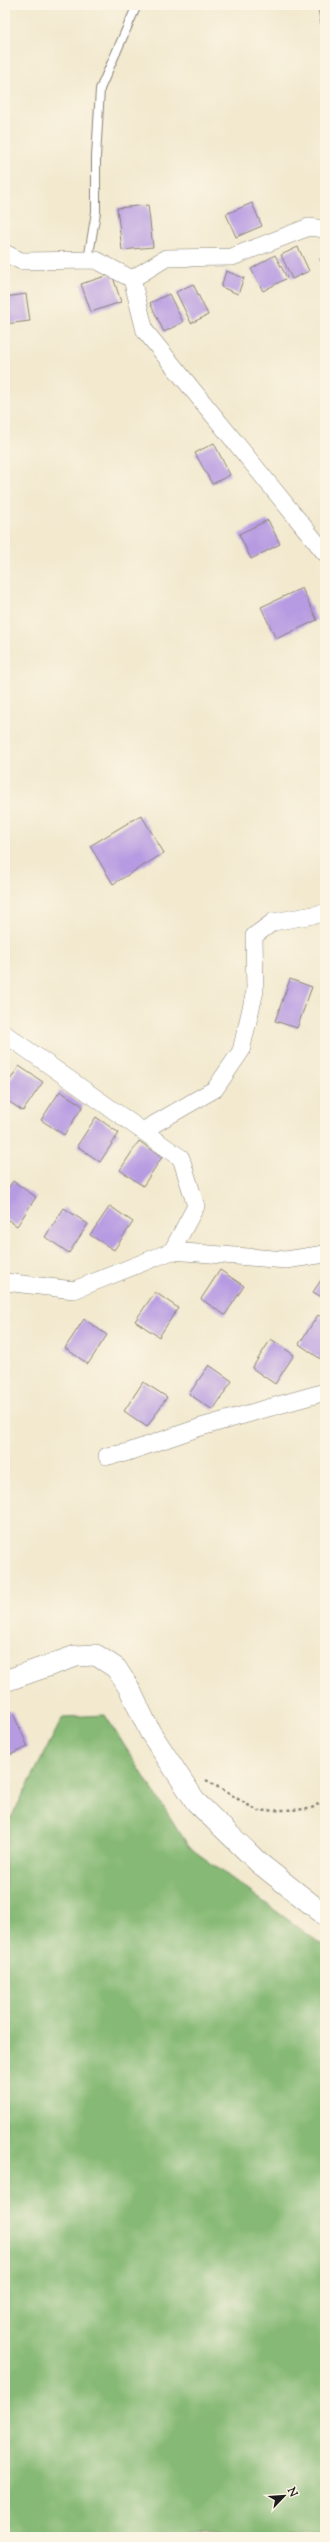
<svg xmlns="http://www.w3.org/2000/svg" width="330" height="2542" viewBox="0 0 330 2542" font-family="'Sorts Mill Goudy',serif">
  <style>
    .forest { fill: #86b974; stroke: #516a48 }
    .building { fill: #b79be2 }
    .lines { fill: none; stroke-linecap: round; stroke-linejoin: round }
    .service-casing { stroke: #878276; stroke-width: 10 }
    .minor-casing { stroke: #878276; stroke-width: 18 }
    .tertiary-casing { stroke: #878276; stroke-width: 22 }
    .path { stroke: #878276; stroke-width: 2.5; stroke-dasharray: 3 3; stroke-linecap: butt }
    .service { stroke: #fff; stroke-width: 8 }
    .minor { stroke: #fff; stroke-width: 17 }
    .tertiary { stroke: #fff; stroke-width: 21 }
  </style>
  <rect width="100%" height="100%" fill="#fcf5e5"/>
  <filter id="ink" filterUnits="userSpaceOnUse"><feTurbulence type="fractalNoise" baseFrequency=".025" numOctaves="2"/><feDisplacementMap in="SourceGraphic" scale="8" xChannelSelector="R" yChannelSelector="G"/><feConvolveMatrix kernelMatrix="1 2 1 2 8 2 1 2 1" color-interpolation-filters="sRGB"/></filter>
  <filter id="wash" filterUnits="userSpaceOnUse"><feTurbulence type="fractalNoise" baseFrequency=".012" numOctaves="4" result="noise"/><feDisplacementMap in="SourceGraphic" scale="16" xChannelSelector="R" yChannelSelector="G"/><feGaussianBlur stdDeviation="0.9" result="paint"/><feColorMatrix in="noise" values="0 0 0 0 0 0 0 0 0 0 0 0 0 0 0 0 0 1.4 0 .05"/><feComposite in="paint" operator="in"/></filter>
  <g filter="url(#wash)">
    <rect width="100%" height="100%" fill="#f2e9cf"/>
    <path class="forest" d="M105 1715 189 1847 325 1947V2537H5V1813L11 1818 63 1717Z"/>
    <g id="blocks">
      <path class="building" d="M252 203 262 226 236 237 226 214Z
        M148 205 153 247 122 250 117 208Z
        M298 247 309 271 292 279 281 255Z
        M275 255 287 278 263 291 251 269Z
        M325 256V268L320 259Z
        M226 271 244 278 238 294 221 287Z
        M112 274 121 302 91 312 81 284Z
        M193 284 208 315 191 323 176 292Z
        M26 294 30 321 5 324V297Z
        M169 294 183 322 164 332 150 303Z
        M214 443 230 475 212 484 195 453Z
        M268 520 280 544 251 559 239 534Z
        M302 588 317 620 276 639 261 607Z
        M141 815 164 853 113 884 90 846Z
        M290 979 312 987 297 1028 275 1021Z
        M19 1066 43 1082 23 1111 5 1099V1088Z
        M60 1091 83 1106 64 1135 41 1120Z
        M96 1117 119 1133 100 1162 77 1146Z
        M139 1141 162 1157 143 1186 120 1170Z
        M13 1181 36 1197 17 1226 5 1218V1193Z
        M110 1206 133 1222 114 1250 90 1235Z
        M64 1208 88 1224 69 1253 45 1237Z
        M220 1270 244 1286 225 1315 201 1299Z
        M325 1274V1299L313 1292Z
        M155 1292 178 1308 159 1337 135 1321Z
        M318 1315 325 1320V1355L322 1360 299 1344Z
        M84 1319 107 1335 88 1364 65 1348Z
        M271 1339 294 1355 275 1384 252 1368Z
        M209 1365 232 1381 213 1410 189 1394Z
        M143 1382 167 1397 147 1427 124 1411Z
        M12 1711 28 1747 5 1757V1714Z"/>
    </g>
  </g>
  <g filter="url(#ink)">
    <use href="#blocks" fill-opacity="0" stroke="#878276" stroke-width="1"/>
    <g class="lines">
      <defs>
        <path id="service" d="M322 5 325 22
          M88 260 96 212V157L100 89 137 5"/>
        <path id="minor" d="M5 253 21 261 96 260 132 279 166 258 232 257 309 227 325 229
          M132 279 145 331 325 553
          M5 1034 181 1158 196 1206 172 1251 74 1290 5 1282
          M144 1130 215 1089 241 1051 255 991 254 936 273 922 325 913
          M172 1251 286 1260 325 1254
          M107 1456 125 1453 201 1427 325 1392"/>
        <path id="tertiary" d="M5 1681 76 1656 96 1655 116 1668 129 1688 150 1732 196 1802 259 1863 325 1915"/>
      </defs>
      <use href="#service" class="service-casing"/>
      <use href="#minor" class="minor-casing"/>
      <use href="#tertiary" class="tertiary-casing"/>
      <path class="path" d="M206 1780 258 1811 310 1809 325 1800"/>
      <use href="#service" class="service"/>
      <use href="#minor" class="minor"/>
      <use href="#tertiary" class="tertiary"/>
    </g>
  </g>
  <rect width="330" height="2542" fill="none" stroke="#fcf5e5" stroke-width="20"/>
  <g transform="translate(284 2496) rotate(65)" stroke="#fcf5e5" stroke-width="3" paint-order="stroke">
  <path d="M0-3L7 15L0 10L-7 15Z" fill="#1c1c1c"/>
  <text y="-6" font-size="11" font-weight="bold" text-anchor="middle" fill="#1c1c1c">N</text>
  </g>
</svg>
